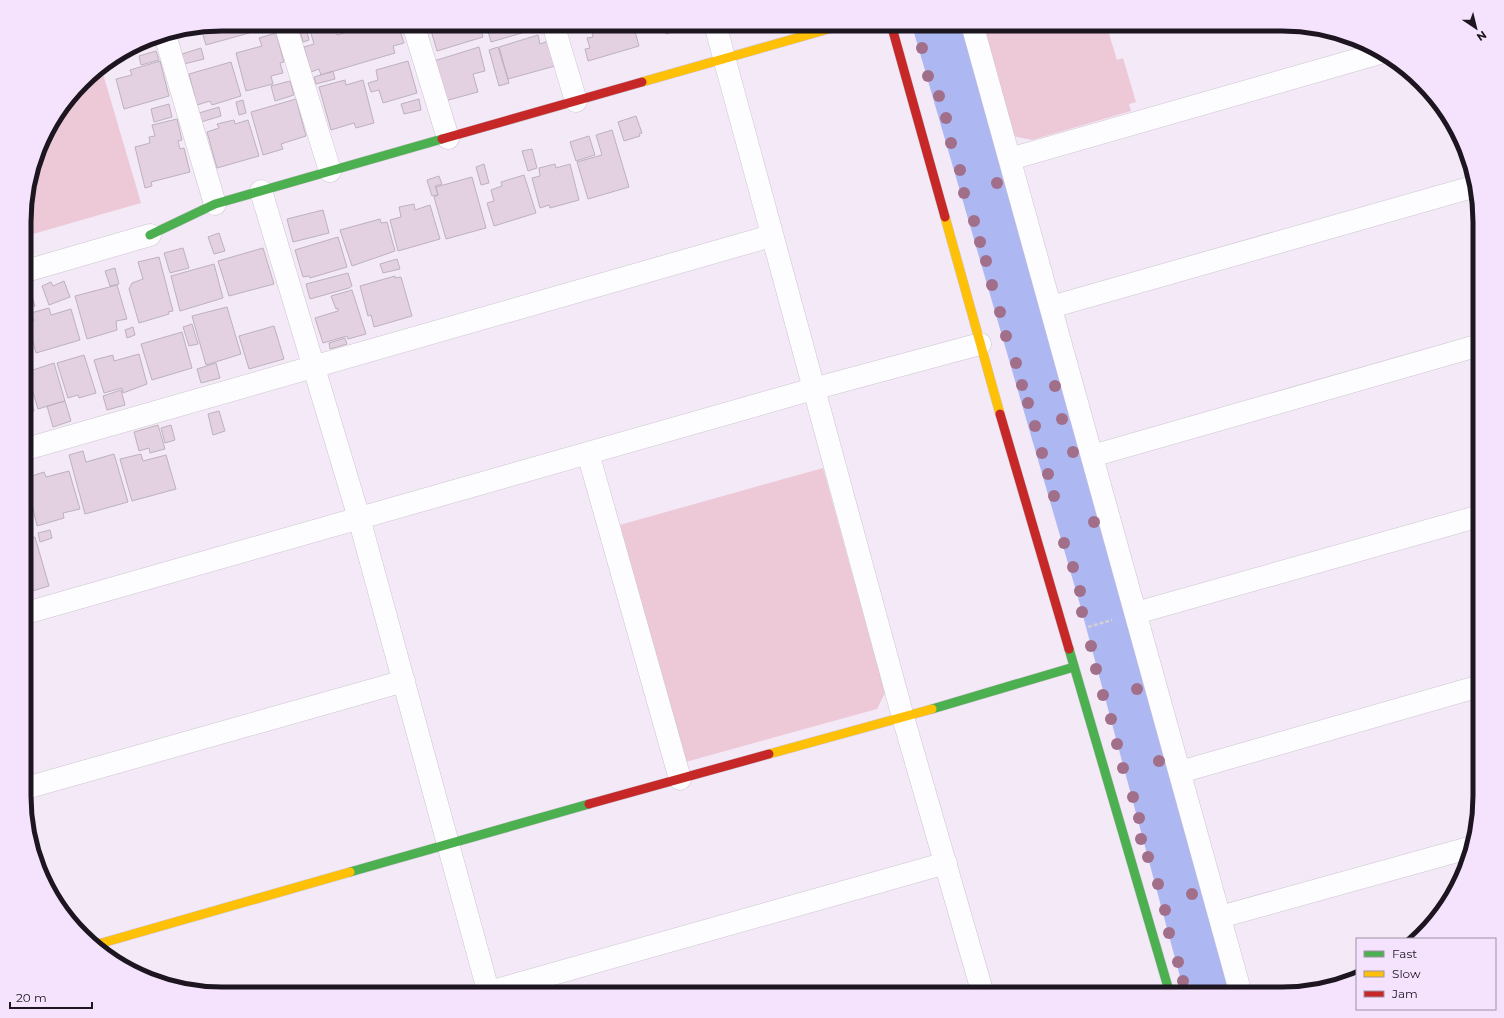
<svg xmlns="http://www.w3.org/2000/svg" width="1504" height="1018" viewBox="0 0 1504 1018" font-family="Montserrat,sans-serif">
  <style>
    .green { fill: #edc9d8 }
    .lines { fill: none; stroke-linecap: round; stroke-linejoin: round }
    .river { stroke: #adb7f2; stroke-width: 49 }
    .building { fill: #e3d0e0; stroke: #bdb2bc }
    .street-casing { stroke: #cdc5d1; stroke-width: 23 }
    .fast-casing { stroke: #cdc5d1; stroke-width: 10 }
    .slow-casing { stroke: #cdc5d1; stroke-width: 10 }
    .jam-casing { stroke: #cdc5d1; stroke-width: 10 }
    .path { stroke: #d3d0d4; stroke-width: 2.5; stroke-dasharray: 4 2; stroke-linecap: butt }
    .street { stroke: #fdfcfe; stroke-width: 22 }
    .fast { stroke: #4caf50; stroke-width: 9 }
    .slow { stroke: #ffc107; stroke-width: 9 }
    .jam { stroke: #c62828; stroke-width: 9 }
    .tree { fill: #a16f8a }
    .rim { fill: none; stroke: #1d1520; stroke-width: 5 }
  </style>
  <rect width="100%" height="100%" fill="#f3e9f7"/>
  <path class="green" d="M985 24H1106L1117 60 1123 58 1136 102 1129 104 1131 111 1032 140 1013 136 983 29Z
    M101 67 141 203 26 236V197L45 134 91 73Z
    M823 468 885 693 877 709 682 763 616 526Z"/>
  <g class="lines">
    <path class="river" d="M937 24 1103 596 1210 994"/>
  </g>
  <path class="building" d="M222 24H266L267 28 206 45 201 28Z
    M298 24H305L309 40 303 42Z
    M312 24H334L337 35 376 24 377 27 388 24H398L404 43 393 46 395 53 321 75 319 69 311 72 304 47 314 44 310 30 313 28Z
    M440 24H479L483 37 437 51 430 27Z
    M486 24H538L539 28 491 42Z
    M590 24H633L639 46 588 61 585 49 590 48 587 38 593 37Z
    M638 24H659L640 30Z
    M664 24H697V25L666 34Z
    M276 33 284 62 280 63 283 73 271 76 273 84 246 91 236 53 262 46 259 38Z
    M538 35 540 44 548 41 555 66 508 79 499 47Z
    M479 47 485 71 473 74 478 92 445 101 434 61Z
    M498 47 509 83 499 86 489 50Z
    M201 48 204 59 184 64 182 54Z
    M156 51 159 60 141 65 139 56Z
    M160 61 169 96 124 109 116 79 132 75 130 70Z
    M408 61 417 93 383 103 379 90 371 92 368 83 378 80 376 70Z
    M231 62 241 96 212 105 210 101 197 105 189 74Z
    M333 71 335 79 316 84 314 77Z
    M345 80 346 85 363 80 374 123 356 128 354 123 331 130 319 87Z
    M290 81 294 95 275 101 271 86Z
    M296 99 306 136 281 144 283 149 263 155 251 112Z
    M419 99 421 110 404 114 401 104Z
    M243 100 246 113 239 115 236 102Z
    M169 104 172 117 154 122 151 109Z
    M219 107 221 116 201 122 199 113Z
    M636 116 642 133 639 134 640 136 624 141 618 122Z
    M177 119 182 140 178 141 180 149 184 148 190 172 151 182 152 186 145 188 135 147 150 143 149 137 155 136 152 125Z
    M234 120 235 124 248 120 259 156 217 168 207 132 219 128 217 124Z
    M612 130 629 187 588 199 577 162 602 155 596 135Z
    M589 136 595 155 576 161 570 142Z
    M532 149 537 168 528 171 522 151Z
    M484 164 489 183 481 185 476 167Z
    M555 164 556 168 570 164 579 200 550 208 549 205 540 208 532 178 540 176 539 168Z
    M524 175 536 213 494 226 487 203 494 201 491 190 502 186 501 182Z
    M439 176 442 184 435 186 438 195 432 196 427 180Z
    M472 177 486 228 446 239 434 197 438 195 436 187Z
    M414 204 415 210 430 205 440 239 398 251 390 220 401 217 399 207Z
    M323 210 329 233 293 242 287 219Z
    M380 219 381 223 387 222 395 251 352 266 340 230Z
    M219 233 225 251 214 254 208 237Z
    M338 237 347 267 310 278 309 276 303 277 295 250Z
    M183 248 189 268 170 273 164 253Z
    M263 248 274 284 229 296 218 261Z
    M159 257 173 311 168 312 169 314 139 323 129 289 132 283 143 279 138 262Z
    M397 259 400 269 383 273 380 264Z
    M214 264 223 298 180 311 171 276Z
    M115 268 119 284 110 286 105 271Z
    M348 273 352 286 349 288 310 299 306 284Z
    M395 276V278L401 277 412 316 374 327 371 315 368 316 360 286Z
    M64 281 70 297 49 305 42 286 51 282 53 286Z
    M117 285 127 319 116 321 117 330 87 339 75 296Z
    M30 290 35 306 26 309V291Z
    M352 290 366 334 348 339 347 336 323 343 315 318 338 311V308L336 309 331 296Z
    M227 307 241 354 206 365 192 316Z
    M49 308 51 315 71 309 80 340 36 353 28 323 34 321 31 313Z
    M192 324 198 344 189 346 183 327Z
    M274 326 284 359 249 369 239 336Z
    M133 327 135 335 127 338 125 330Z
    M182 332 192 368 152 380 141 344Z
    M26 333 31 353 26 355Z
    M345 338 347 344 330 349 329 343Z
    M139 354 147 384 123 393 122 388 104 393 94 360 113 355 114 361Z
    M84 355 96 393 79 398 78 395 68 398 57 363Z
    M54 363 65 401 38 409 27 372Z
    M216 363 220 378 201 383 197 369Z
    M26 383 34 411 26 413Z
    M121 390 125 405 107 410 103 396Z
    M65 401 71 421 53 427 47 406Z
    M219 411 225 431 213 435 208 414Z
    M158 425 165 449 150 453 149 448 139 451 134 432Z
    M171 425 175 440 165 443 161 428Z
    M83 451 86 462 114 454 128 502 85 514 69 455Z
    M141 454 143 461 166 455 176 489 132 501 120 459Z
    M69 471 80 509 63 513 64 518 37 526 26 478 44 472 46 477Z
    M50 530 52 538 40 542 38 533Z
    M35 537 49 586 26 593V540Z"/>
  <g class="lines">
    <defs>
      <path id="street" d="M285 24 330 171
        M413 24 448 138
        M553 24 576 101
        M715 24 903 717 983 994
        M972 24 1241 994
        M165 35 215 204
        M1010 159 1380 53
        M261 191 359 518 489 994
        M26 271 150 235
        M1051 307 1476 186
        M26 449 771 236
        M588 453 680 779
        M1092 456 1480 345
        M26 613 813 389 980 344
        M1136 613 1480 516
        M1180 772 1480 686
        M26 788 404 681
        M1220 917 1472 847
        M482 994 946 863"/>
      <path id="fast" d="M150 235 215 204 442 139
        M1069 649 1170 994
        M932 709 1074 667
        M350 872 589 804"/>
      <path id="slow" d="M642 82 846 24
        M945 217 1000 414
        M769 754 932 709
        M95 945 350 872"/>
      <path id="jam" d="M891 24 945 217
        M442 139 642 82
        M1000 414 1069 649
        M589 804 769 754"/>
    </defs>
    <use href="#street" class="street-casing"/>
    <use href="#fast" class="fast-casing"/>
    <use href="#slow" class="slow-casing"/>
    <use href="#jam" class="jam-casing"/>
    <path class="path" d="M1088 627 1112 620"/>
    <use href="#street" class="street"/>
    <use href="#fast" class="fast"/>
    <use href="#slow" class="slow"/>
    <use href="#jam" class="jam"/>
  </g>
  <g class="tree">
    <circle cx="922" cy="48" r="6"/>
    <circle cx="928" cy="76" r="6"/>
    <circle cx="939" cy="96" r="6"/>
    <circle cx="946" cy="118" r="6"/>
    <circle cx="951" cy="143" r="6"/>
    <circle cx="960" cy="170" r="6"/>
    <circle cx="997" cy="183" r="6"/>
    <circle cx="964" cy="193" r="6"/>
    <circle cx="974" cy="221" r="6"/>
    <circle cx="980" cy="242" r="6"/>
    <circle cx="986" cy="261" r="6"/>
    <circle cx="992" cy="285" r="6"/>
    <circle cx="1000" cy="312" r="6"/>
    <circle cx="1006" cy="336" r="6"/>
    <circle cx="1016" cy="363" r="6"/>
    <circle cx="1022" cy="385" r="6"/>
    <circle cx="1055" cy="386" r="6"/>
    <circle cx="1028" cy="403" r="6"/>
    <circle cx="1062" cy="419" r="6"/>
    <circle cx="1035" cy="426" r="6"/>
    <circle cx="1073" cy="452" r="6"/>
    <circle cx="1042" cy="453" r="6"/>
    <circle cx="1048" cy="474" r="6"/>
    <circle cx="1054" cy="496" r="6"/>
    <circle cx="1094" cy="522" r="6"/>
    <circle cx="1064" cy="543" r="6"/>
    <circle cx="1073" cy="567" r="6"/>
    <circle cx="1080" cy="591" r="6"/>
    <circle cx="1082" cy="612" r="6"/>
    <circle cx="1091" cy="646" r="6"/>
    <circle cx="1096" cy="669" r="6"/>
    <circle cx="1137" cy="689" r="6"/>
    <circle cx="1103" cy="695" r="6"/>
    <circle cx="1111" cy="719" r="6"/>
    <circle cx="1117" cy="744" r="6"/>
    <circle cx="1159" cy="761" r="6"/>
    <circle cx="1123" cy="768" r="6"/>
    <circle cx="1133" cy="797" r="6"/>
    <circle cx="1139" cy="818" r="6"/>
    <circle cx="1141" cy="839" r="6"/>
    <circle cx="1148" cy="857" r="6"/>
    <circle cx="1158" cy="884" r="6"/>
    <circle cx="1192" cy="894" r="6"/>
    <circle cx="1165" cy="910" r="6"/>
    <circle cx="1169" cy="933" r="6"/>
    <circle cx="1178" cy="962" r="6"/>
    <circle cx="1183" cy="981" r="6"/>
  </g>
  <path d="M0 0H1504V1018H0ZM222 31H1282A191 191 0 0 1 1473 222V796A191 191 0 0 1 1282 987H222A191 191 0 0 1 31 796V222A191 191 0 0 1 222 31Z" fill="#f5e3fd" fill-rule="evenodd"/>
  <path class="rim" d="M222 31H1282A191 191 0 0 1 1473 222V796A191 191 0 0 1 1282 987H222A191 191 0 0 1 31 796V222A191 191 0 0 1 222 31Z"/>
  <rect x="1356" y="938" width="140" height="72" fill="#f5e3fd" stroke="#9f91a5"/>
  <rect x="1364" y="951" width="20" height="6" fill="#4caf50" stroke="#9f91a5"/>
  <text x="1392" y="958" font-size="12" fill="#1d1520">Fast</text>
  <rect x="1364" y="971" width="20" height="6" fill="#ffc107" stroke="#9f91a5"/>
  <text x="1392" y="978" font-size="12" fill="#1d1520">Slow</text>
  <rect x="1364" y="991" width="20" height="6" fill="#c62828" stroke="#9f91a5"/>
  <text x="1392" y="998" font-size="12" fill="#1d1520">Jam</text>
  <g transform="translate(1476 28) rotate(145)" stroke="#f5e3fd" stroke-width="3" paint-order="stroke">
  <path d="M0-3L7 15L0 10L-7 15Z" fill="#1d1520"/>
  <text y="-6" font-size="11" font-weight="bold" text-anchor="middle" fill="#1d1520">N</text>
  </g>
  <path d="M10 1002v6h82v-6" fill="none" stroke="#1d1520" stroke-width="2"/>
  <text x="16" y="1002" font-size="12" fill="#1d1520" stroke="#f5e3fd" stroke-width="3" paint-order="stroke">20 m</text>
</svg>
